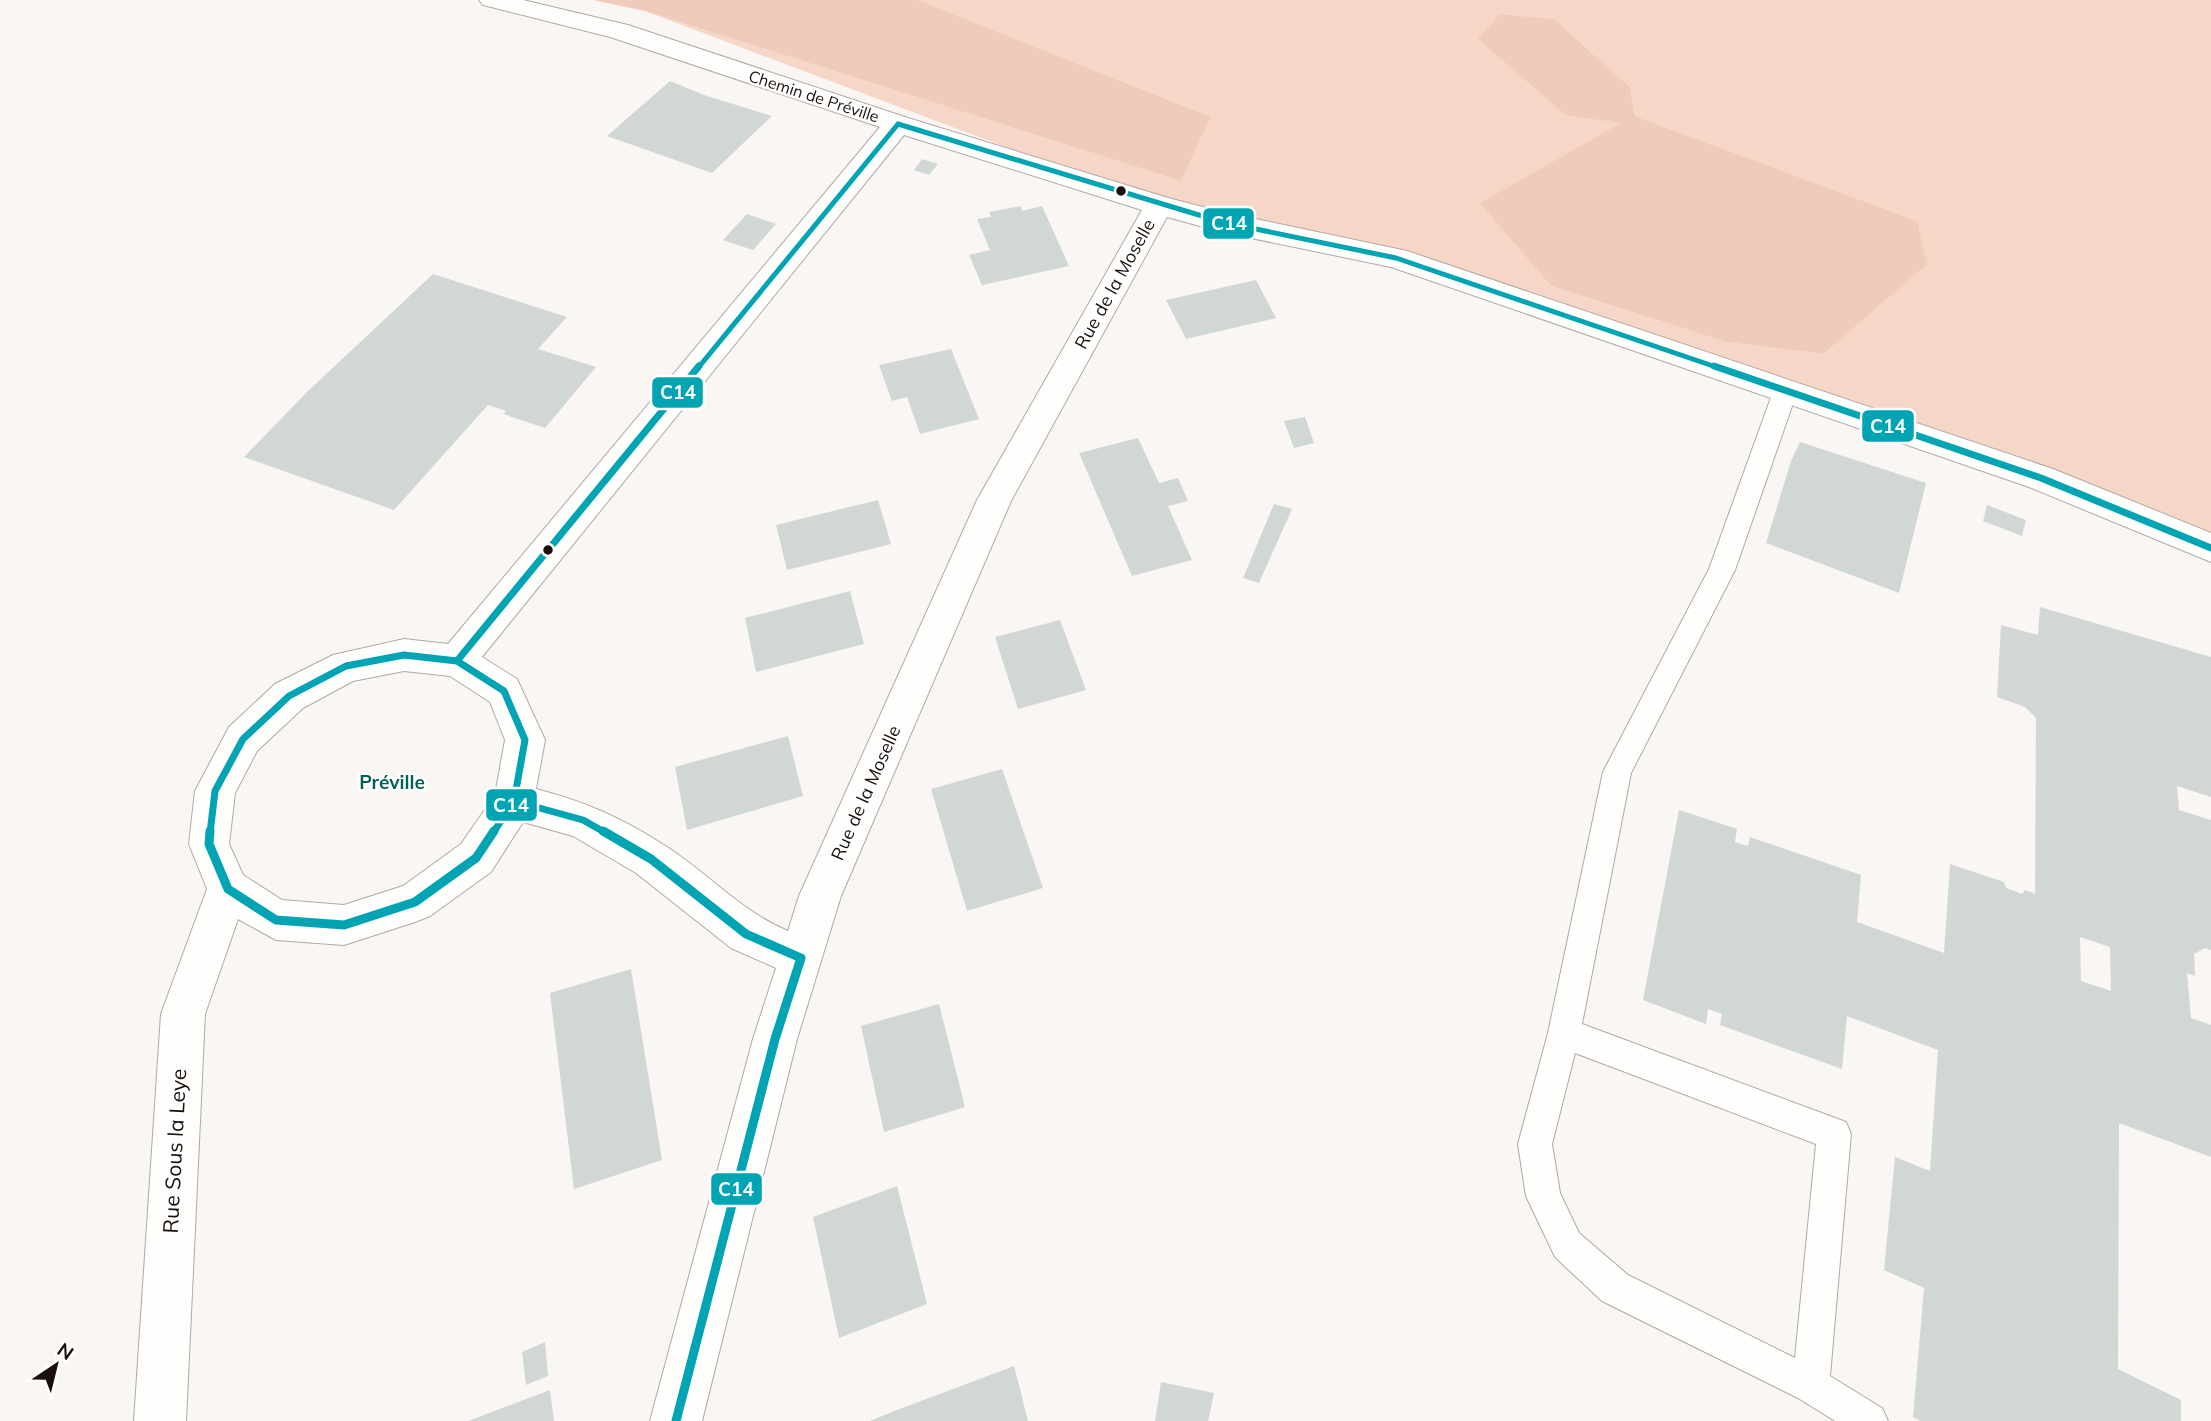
<svg xmlns="http://www.w3.org/2000/svg" width="2211" height="1421" viewBox="0 0 2211 1421" font-family="Mulish,sans-serif">
  <style>
    .green { fill: #f6d6c6; fill-rule: evenodd }
    .forest { fill: #eecbba }
    .building { fill: #d1d7d4; fill-rule: evenodd }
    .lines { fill: none; stroke-linecap: round; stroke-linejoin: round }
    .service-casing { stroke: #b0a9a5; stroke-width: 2 }
    .minor-casing { stroke: #b0a9a5; stroke-width: 2 }
    .service { fill: #fefefd; fill-rule: evenodd }
    .minor { fill: #fefefd; fill-rule: evenodd }
    .bus-1-far2-casing { stroke: #fff; stroke-width: 9 }
    .bus-1-far1-casing { stroke: #fff; stroke-width: 12 }
    .bus-1-casing { stroke: #fff; stroke-width: 14 }
    .bus-1-far2 { stroke: #00a4b2; stroke-width: 5 }
    .bus-1-far1 { stroke: #00a4b2; stroke-width: 7 }
    .bus-1 { stroke: #00a4b2; stroke-width: 9 }
    .bus-dot { fill: #1b100b; stroke: #fff; stroke-width: 2.5 }
    .labels { text-anchor: middle; stroke-width: 5; stroke-linejoin: round; paint-order: stroke }
    .far-street-label { font-size: 16px; fill: #1b100b; stroke: #fff }
    .street-label { font-size: 18px; fill: #1b100b; stroke: #fff }
    .neighbourhood-label { font-size: 19px; font-weight: bold; fill: #016155; stroke: #fff }
    .near-street-label { font-size: 21px; fill: #1b100b; stroke: #fff }
    .line-badge { stroke: #fff; stroke-width: 2.5 }
    .badge-label { font-size: 19px; text-anchor: middle; font-weight: bold; fill: #fff }
  </style>
  <rect width="100%" height="100%" fill="#faf6f4"/>
  <path class="green" d="M918 0H2211V548L1440 272 1159 205 645 11 1181 181 1211 117ZM1500 14 1554 19 1630 87 1635 116 1917 221 1823 354 1726 342 1551 286 1481 203 1622 123Z"/>
  <path class="forest" d="M593 0H918L1211 117 1181 181 645 11Z
    M1500 14 1554 19 1630 87 1635 116 1917 221 1927 264 1823 354 1726 342 1551 286 1480 203 1621 123 1566 115 1478 39Z"/>
  <path class="building" d="M670 81 704 95 772 116 712 173 607 136Z
    M922 159 938 164 929 175 914 170Z
    M1021 206 1022 211 1042 206 1069 266 982 285 969 255 990 250 977 219 991 217 989 212Z
    M747 214 776 224 753 250 723 240Z
    M433 274 567 317 538 349 596 367 545 428 503 414 506 411 488 405 394 510 244 457 307 392Z
    M1256 280 1276 318 1186 339 1166 300Z
    M951 349 979 419 920 434 907 397 892 401 879 365Z
    M1305 417 1314 443 1294 448 1284 421Z
    M1138 438 1159 483 1178 478 1188 501 1168 506 1192 560 1132 576 1079 453Z
    M1800 442 1926 483 1899 593 1766 543 1791 461Z
    M878 500 891 544 787 570 776 525Z
    M1274 504 1292 509 1259 583 1243 578Z
    M1987 505 2026 520 2022 536 1983 521Z
    M850 591 864 644 756 672 745 618Z
    M2040 607 2211 657V797L2177 786 2179 810 2211 820V950L2205 948 2194 954 2195 976 2187 973 2191 1018 2211 1025V1157L2119 1123 2118 1369 2181 1400V1421H1921L1913 1417 1924 1288 1884 1270 1895 1157 1930 1171 1938 1050 1847 1016 1842 1069 1720 1025 1722 1014 1708 1009 1706 1024 1643 1000 1679 810 1737 829 1735 842 1748 846 1750 837 1861 875 1857 922 1944 953 1950 864 2004 882 2006 888 2022 894 2025 890 2035 894 2036 718 2025 707 1997 697 2001 625 2038 635ZM2080 937 2110 947 2111 991 2081 981Z
    M1060 620 1086 690 1018 709 995 637Z
    M788 736 803 796 687 830 675 767Z
    M1002 769 1043 888 967 911 931 789Z
    M631 969 662 1160 574 1189 550 993Z
    M939 1004 965 1107 884 1132 861 1026Z
    M897 1186 927 1304 839 1338 813 1217Z
    M545 1342 548 1376 526 1385 522 1352Z
    M1014 1366 1028 1421H870L897 1410Z
    M1161 1382 1214 1393 1208 1421H1155Z
    M550 1390 554 1421H468Z"/>
  <g class="lines">
    <defs>
      <path id="service" d="M1786 380 1794 383 1798 389 1735 570 1631 773 1582 1024 1846 1122 1851 1134 1830 1376 1882 1408 1888 1421H1835L1798 1398 1602 1301 1555 1257 1526 1196 1518 1144 1548 1033 1603 772 1709 569 1774 389 1778 383ZM1575 1053 1816 1144 1795 1358 1628 1275 1579 1233 1560 1193 1552 1144Z"/>
      <path id="minor" d="M479 0H523L628 25 908 118 1168 198 1222 212 1407 251 2053 469 2211 533V562L2029 487 1391 267 1222 232 1167 217 1011 501 841 896 797 1039 702 1421H650L753 1039 776 968 731 948 636 873 573 836 523 822 491 872 430 916 415 922 344 945 276 940 238 919 205 1014 186 1421H134L161 1014 207 889 189 844 195 791 229 727 275 684 333 655 404 639 448 644 880 127 610 37 483 5ZM904 135 1142 210 977 500 799 896 788 931C740 911 707 872 664 845 620 817 586 802 536 789L545 740 517 679 482 657ZM404 671 450 676 490 702 505 740 495 795 461 844 403 886 344 905 282 900 243 875 229 844 235 793 257 751 303 708 353 681Z"/>
    </defs>
    <use href="#service" class="service-casing"/>
    <use href="#minor" class="minor-casing"/>
    <use href="#service" class="service"/>
    <use href="#minor" class="minor"/>
    <defs>
      <path id="bus-1-far2" d="M898 124 1222 222 1396 258 1719 368
        M698 368 898 124"/>
      <path id="bus-1-far1" d="M1714 366 2041 478 2211 548
        M457 661 699 366
        M514 801 583 820 606 833
        M210 833 215 791 243 739 289 696 346 666 404 655 457 661 504 691 525 740 514 801 493 833"/>
      <path id="bus-1" d="M210 831 209 844 228 889 276 920 344 925 415 902 476 858 494 831
        M603 831 651 859 746 934 801 958
        M676 1421 775 1039 801 958"/>
    </defs>
    <use href="#bus-1-far2" class="bus-1-far2-casing"/>
    <use href="#bus-1-far1" class="bus-1-far1-casing"/>
    <use href="#bus-1" class="bus-1-casing"/>
    <use href="#bus-1-far2" class="bus-1-far2"/>
    <use href="#bus-1-far1" class="bus-1-far1"/>
    <use href="#bus-1" class="bus-1"/>
  </g>
  <g class="bus-dot">
    <circle cx="1121" cy="191" r="6"/>
    <circle cx="548" cy="550" r="6"/>
  </g>
  <g class="labels">
    <g class="far-street-label">
      <text transform="translate(814 96) rotate(18)" y="6">Chemin de Préville</text>
    </g>
    <g class="street-label">
      <text transform="translate(1115 284) rotate(-61)" y="6">Rue de la Moselle</text>
      <text transform="translate(866 793) rotate(-66)" y="6">Rue de la Moselle</text>
    </g>
    <g class="neighbourhood-label">
      <text x="392" y="789">Préville</text>
    </g>
    <g class="near-street-label">
      <text transform="translate(175 1151) rotate(-87)" y="7">Rue Sous la Leye</text>
    </g>
  </g>
  <g class="line-badge">
    <rect x="1202" y="207" width="53" height="33" rx="7" fill="#00a4b2"/>
    <rect x="651" y="376" width="53" height="33" rx="7" fill="#00a4b2"/>
    <rect x="1861" y="409" width="54" height="34" rx="7" fill="#00a4b2"/>
    <rect x="485" y="788" width="53" height="34" rx="7" fill="#00a4b2"/>
    <rect x="710" y="1172" width="53" height="34" rx="7" fill="#00a4b2"/>
  </g>
  <g class="badge-label">
    <text x="1229" y="230">C14</text>
    <text x="678" y="399">C14</text>
    <text x="1888" y="433">C14</text>
    <text x="511" y="812">C14</text>
    <text x="736" y="1196">C14</text>
  </g>
  <g transform="translate(56 1365) rotate(35)" stroke="#ffffff" stroke-width="5" paint-order="stroke">
  <path d="M0-5L12 26L0 18L-12 26Z" fill="#1b100b"/>
  <text y="-10" font-size="19" font-weight="bold" text-anchor="middle" fill="#1b100b">N</text>
  </g>
</svg>
